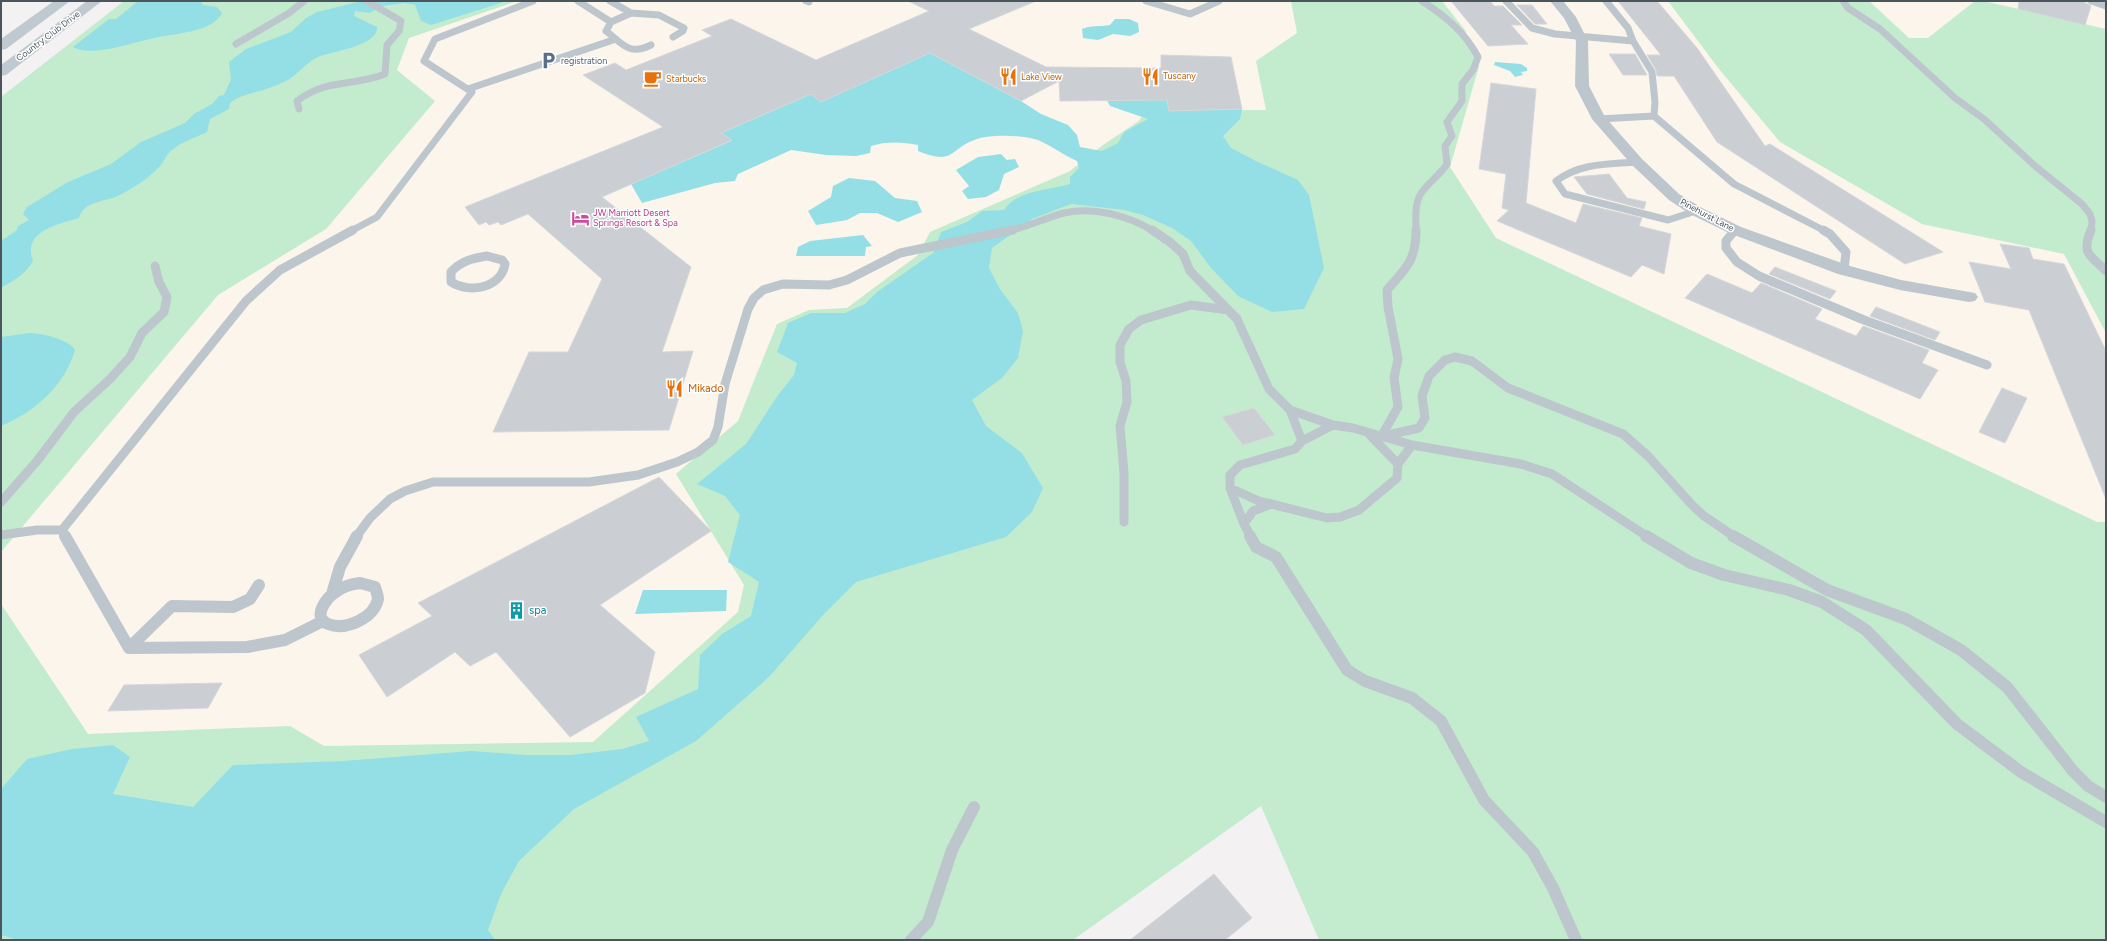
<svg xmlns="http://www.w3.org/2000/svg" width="2107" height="941" viewBox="0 0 2107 941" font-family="Figtree,sans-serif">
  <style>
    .commercial { fill: #fbf5ec }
    .green { fill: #c3ecce }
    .water { fill: #94dfe5 }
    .building { fill: #cbced2; stroke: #d5d8db }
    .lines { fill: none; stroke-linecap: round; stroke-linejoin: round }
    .service-far2 { stroke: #bdc6cc; stroke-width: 7 }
    .service-far1 { stroke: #bdc6cc; stroke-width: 9 }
    .service { stroke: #bdc6cc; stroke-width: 12 }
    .minor { fill: #bdc6cc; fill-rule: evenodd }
    .secondary { fill: #bec9d0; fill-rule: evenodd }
    .labels { text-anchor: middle; stroke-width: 3; stroke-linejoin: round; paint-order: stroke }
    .far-street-label { font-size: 9px; fill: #4a565c; stroke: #fff }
    .far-service-label { font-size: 9px; fill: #4e5e75; stroke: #fff; text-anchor: start }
    .far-food-label { font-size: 9px; fill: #c56008; stroke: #fff; text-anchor: start }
    .far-hotel-label { font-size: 9px; fill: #b23c85; stroke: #fff; text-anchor: start }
    .food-label { font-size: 11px; fill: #c56008; stroke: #fff; text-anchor: start }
    .culture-label { font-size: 11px; fill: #0d838f; stroke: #fff; text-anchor: start }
  </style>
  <rect width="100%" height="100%" fill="#f3f1f1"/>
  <path class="commercial" d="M517 1H1291L1297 33 1256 61 1267 110 1147 111 1139 121 1103 145 1070 171 930 232 918 255 847 308 809 310 757 370 738 421 676 474 744 585 738 612 593 742 324 746 290 726 88 734 1 604V552L218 295 326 229 435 101 396 70 409 38Z
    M1442 1H1668L1719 69 1780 142 1922 224 2064 254 2106 333V522H2097L1496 238 1450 167 1479 66 1465 30Z
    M1869 1H1974L1928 38H1909Z
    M1983 1H2106V29Z"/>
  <path class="green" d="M124 1H517L409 38 397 70 435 101 326 229 218 295 1 552V97Z
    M1291 1H1442L1465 30 1479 66 1450 167 1496 238 2097 522H2106V940H1319L1261 806 1073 940H1V604L88 734 290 726 324 746 593 742 738 612 744 585 676 474 738 421 777 324 809 310 847 308 918 255 930 232 1070 171 1103 145 1139 121 1146 111 1266 110 1256 61 1297 33Z
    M1668 1H1869L1909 38H1928L1975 1H1983L2106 29V333L2064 254 1922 224 1780 142 1719 69Z"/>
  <path class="water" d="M138 1 201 2 203 5 217 7 222 13C214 32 172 34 154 38 134 42 92 58 73 47L109 19H116Z
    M362 1H507L431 25 421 21 415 5 405 3 383 6 369 13 355 11 354 16 377 27C379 46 330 52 318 57 305 63 298 75 286 81 271 89 253 92 237 98L230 103 229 109 210 119 207 132C195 138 181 142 171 151 165 156 164 163 158 168 148 179 133 188 120 195 107 202 84 200 79 218 63 223 30 229 31 251 31 255 32 258 33 261 26 274 13 281 1 288V241L17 230 18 226 29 220 23 214 27 207 68 182 111 164 141 142 185 123 194 114 212 104 219 96 224 95 231 79 229 62 246 49 291 32 306 18 317 12Z
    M1115 19H1129L1138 23 1139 32 1130 36 1113 34 1098 40 1083 38 1082 29C1091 25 1100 27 1110 25Z
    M925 50 1021 101 1041 114 1068 125 1077 135 1080 147 1102 151 1118 143 1124 132 1148 119 1110 106 1107 100H1167L1169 111 1242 109 1240 119 1223 136 1231 148 1256 161 1298 180 1309 195 1324 268 1304 309 1272 312 1238 296 1211 268 1191 241 1172 228 1143 215 1124 210 1071 204 1032 219 992 248 989 268 1000 289 1018 313 1023 331 1018 358 1002 378 972 400 986 426 1022 453 1043 488 1032 512 1006 537 856 582 823 615 769 677 696 741 574 809 519 861 501 894 488 930 495 940H18L1 935V789L27 759 72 749 113 745 130 757 113 794 193 807 233 765 343 761 471 751 526 755H571L622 749 649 741 636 717 698 689 700 655 722 634 751 616 759 582 728 562 740 515 725 496 697 484 746 444 778 395 794 375 797 363 777 352 788 323 811 313H845L865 304 877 292 933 253 941 232 967 222 982 211 1004 210C1018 189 1048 191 1070 184V177L1079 168 1077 161C1063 155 1052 146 1038 140 1024 135 991 134 977 139 948 149 955 166 918 151V145C902 142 887 141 871 146L870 153 856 156 826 155 791 150 738 174 735 181 715 183 642 203 631 184 731 141 721 133 811 94 821 102Z
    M1495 62 1521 64 1527 68V71L1521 72 1523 75 1515 77 1510 71 1494 65Z
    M1001 154 1007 160 1015 159 1019 167 1004 174 999 190 986 197 968 199 962 191 969 186 956 170 978 157Z
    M849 178 875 181 895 198 917 201 922 212 898 222 877 213H860L847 220 816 225 808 211 831 197 833 186Z
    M863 235 872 246 866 247 865 256H796L798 247 810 241Z
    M29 333C40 333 69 339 75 350 65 385 35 412 1 426V337Z
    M643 590H727L726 611 635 614Z"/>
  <path class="building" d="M908 1H1036L969 29 1046 67 1161 68V55L1231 57 1242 109 1169 111 1167 100 1060 101 1059 81 1021 101 930 53 821 102 811 94 721 133 732 140 602 197 691 267 662 352 693 351 669 430 493 432 529 352H568L602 279 528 214 501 225 498 222 489 225 486 222 479 225 465 207 663 127 583 75 615 63 626 70 712 36 702 30 731 19 816 60 929 11Z
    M1451 1H1490L1494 6H1503L1522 25H1511L1528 44 1488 46Z
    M1618 1H1657L1697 48 1765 146 1770 144 1943 252 1905 264 1717 142 1674 76H1657L1656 70 1647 55H1661Z
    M2019 1H2082L2091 6 2085 25 2018 9Z
    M1517 5H1532L1547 24H1535Z
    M1609 54H1635L1647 75H1623Z
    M1491 83 1536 89 1526 203 1576 223 1583 204 1642 218 1639 226 1671 234 1664 274 1642 265 1631 277 1497 221 1509 210 1502 208 1506 174 1479 169Z
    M1609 174 1627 198 1646 202 1644 209 1587 194 1574 177Z
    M2000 244 2029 248 2033 259 2064 264 2106 351V499L2029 310 1985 302 1969 262 2011 269Z
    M1775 267 1836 291 1830 299 1769 274Z
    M1707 274 1752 293 1761 283 1822 309 1815 319 1856 336 1863 326 1929 350 1922 363 1938 370 1920 399 1685 298Z
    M1876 307 1940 332 1935 340 1870 316Z
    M2002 388 2027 398 2005 443 1979 432Z
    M1254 408 1275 435 1243 445 1222 417Z
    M659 477 711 531 600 605 655 652 645 693 570 737 496 652 470 666 455 652 387 697 359 655 432 616 418 603Z
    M222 683 208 708 108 711 124 685Z
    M1214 874 1252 918 1225 940H1130Z"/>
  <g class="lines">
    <path class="service-far2" d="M578 1 611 22 606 31C623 44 629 56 651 45
      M610 1 631 13 659 15 684 28 683 31 673 37
      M806 1 809 2
      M1146 1 1190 14 1219 1
      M1506 1 1532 28 1555 34 1633 41
      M1606 1 1628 28 1633 41 1652 72 1655 102 1654 116 1734 184 1825 231
      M1843 1 1848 8 1880 29 1955 98 1984 119 2035 166 2082 204 2090 214 2092 221 2091 231
      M2091 1 2106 6
      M611 22 631 13
      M236 44 289 13 304 1
      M468 89 616 39
      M299 109 297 101C327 78 352 87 385 74L387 45 399 31 401 21 367 1
      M1599 119 1654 116
      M1637 162C1608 164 1580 163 1556 181L1565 194 1668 220 1696 211
      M351 231 377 217 472 92 424 61 435 39 533 1
      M1008 231C1028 227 1045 218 1064 213 1092 206 1130 216 1153 231
      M1416 231C1416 218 1414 203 1422 192 1429 182 1440 175 1447 164L1445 146 1452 136 1447 122 1462 101V84L1473 70 1478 57C1465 32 1445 16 1422 1
      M1734 231 1735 230"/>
    <path class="service-far1" d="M1152 230 1170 242 1183 254 1190 271 1237 319 1269 389 1290 410 1333 425 1353 428 1412 445 1521 464 1552 474 1648 537
      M1735 230 1726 241V248L1737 262 1759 276 1864 320 1987 365
      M1823 230 1830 234 1846 252 1844 270
      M2091 230C2081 254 2090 255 2106 271
      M487 256 502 260 505 264C501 288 470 294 451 282V272C461 261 473 258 487 256Z
      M1290 410 1302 441
      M1333 425 1302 441 1295 449 1240 465 1230 475V488L1259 501 1327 518 1340 517 1359 510 1397 478 1398 464 1412 445
      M1369 434 1398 464
      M1383 436 1419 428 1425 418 1422 396 1429 376 1445 360 1455 357 1472 361 1508 388 1623 434 1648 456 1692 505 1704 516 1735 537
      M1381 437 1398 407 1394 378 1398 359 1388 307 1387 290C1406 268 1416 261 1416 230
      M1230 488 1244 524
      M1 502 37 461 74 412 110 379 130 357 142 333 164 312 167 297 159 282 155 266
      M1124 522V473L1120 426 1127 402 1126 381 1120 362V345L1129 329 1141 320 1191 305 1228 310
      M1 535 37 530H62
      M66 537 62 530 246 301 280 270 353 230
      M356 537 370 518 390 499 405 491 433 482H589L638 475 677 462 698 452 713 440 718 427 725 384 748 309 754 298 763 290 783 284 829 285 847 280 900 253 1013 230
      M1251 537 1244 524 1253 511 1272 504"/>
    <path class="service" d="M65 536 129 648 247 647 285 640 323 621
      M1250 536 1256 547 1276 557 1347 670 1365 681 1412 698 1441 721 1484 800 1533 852 1553 888 1576 940
      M1646 536 1691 563 1724 575 1789 590 1822 602 1866 630 1957 724 2021 772 2106 822
      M1733 536 1827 590 1906 619 1961 650 2007 687 2073 771 2088 786 2106 797
      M360 583 375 587C376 591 378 595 378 599 374 618 346 631 328 624 311 617 327 597 337 591 344 586 352 584 360 583Z
      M332 594 340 567 357 536
      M129 648 172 606 233 607 250 599 259 585
      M911 940 928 922 952 850 974 807"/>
    <path class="minor" d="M1550 1H1563L1576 17 1588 41 1589 86 1605 117 1642 159 1679 194 1702 208 1741 227 1850 266 1901 280 1975 293 1978 297 1975 301 1969 302 1900 290 1838 274 1729 233 1690 214 1669 200 1632 165 1592 119 1575 86 1576 41 1564 18Z"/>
    <path class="secondary" d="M54 1H70L6 49 1 50V39Z
      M87 1H102L6 75 1 76V65Z"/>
  </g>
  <defs>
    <symbol id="parking-bare" viewBox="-9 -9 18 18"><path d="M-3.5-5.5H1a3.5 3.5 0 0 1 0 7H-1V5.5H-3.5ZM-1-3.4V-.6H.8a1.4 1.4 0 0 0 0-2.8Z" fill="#5c6f8a" stroke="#fff" stroke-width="2.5" paint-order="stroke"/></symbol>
    <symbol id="restaurant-bare" viewBox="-9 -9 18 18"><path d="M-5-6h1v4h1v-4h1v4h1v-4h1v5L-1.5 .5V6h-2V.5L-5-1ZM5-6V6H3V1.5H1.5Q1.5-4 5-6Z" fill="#e8710a" stroke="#fff" stroke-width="2.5" paint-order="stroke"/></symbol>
    <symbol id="cafe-bare" viewBox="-9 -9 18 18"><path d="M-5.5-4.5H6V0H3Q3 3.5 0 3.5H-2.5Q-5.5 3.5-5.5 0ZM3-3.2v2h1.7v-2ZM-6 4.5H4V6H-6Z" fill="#e8710a" stroke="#fff" stroke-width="2.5" paint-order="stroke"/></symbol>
    <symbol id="hotel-bare" viewBox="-9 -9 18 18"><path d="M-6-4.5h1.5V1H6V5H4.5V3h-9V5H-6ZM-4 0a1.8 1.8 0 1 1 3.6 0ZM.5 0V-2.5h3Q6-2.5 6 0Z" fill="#d1479c" stroke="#fff" stroke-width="2.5" paint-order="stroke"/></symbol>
    <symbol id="building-bare" viewBox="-9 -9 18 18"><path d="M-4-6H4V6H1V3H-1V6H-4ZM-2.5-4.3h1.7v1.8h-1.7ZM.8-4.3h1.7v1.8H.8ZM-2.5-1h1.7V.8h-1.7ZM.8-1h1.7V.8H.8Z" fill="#0f9aa8" stroke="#fff" stroke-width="2.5" paint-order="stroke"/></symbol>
  </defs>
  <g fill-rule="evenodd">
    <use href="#parking-bare" x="536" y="48" width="25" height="25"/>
    <use href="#restaurant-bare" x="1138" y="64" width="25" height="25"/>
    <use href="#restaurant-bare" x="996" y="64" width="25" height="25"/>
    <use href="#cafe-bare" x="640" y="66" width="25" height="25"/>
    <use href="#hotel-bare" x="568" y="206" width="25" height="25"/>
    <use href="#restaurant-bare" x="662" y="376" width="25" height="25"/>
    <use href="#building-bare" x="504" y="598" width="25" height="25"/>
  </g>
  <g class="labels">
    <g class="far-street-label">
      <text transform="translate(48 36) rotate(-37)" y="3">Country Club Drive</text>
      <text transform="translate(1707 215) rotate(28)" y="3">Pinehurst Lane</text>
    </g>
    <g class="far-service-label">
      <text x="561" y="64">registration</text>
    </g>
    <g class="far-food-label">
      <text x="1163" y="79">Tuscany</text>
      <text x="1021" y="80">Lake View</text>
      <text x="666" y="82">Starbucks</text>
    </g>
    <g class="far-hotel-label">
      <text x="593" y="216">JW Marriott Desert<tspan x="593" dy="10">Springs Resort &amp; Spa</tspan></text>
    </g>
    <g class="food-label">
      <text x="688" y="392">Mikado</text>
    </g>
    <g class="culture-label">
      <text x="529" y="614">spa</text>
    </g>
  </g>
  <rect width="2107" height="941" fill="none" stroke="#4a565c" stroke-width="4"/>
</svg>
